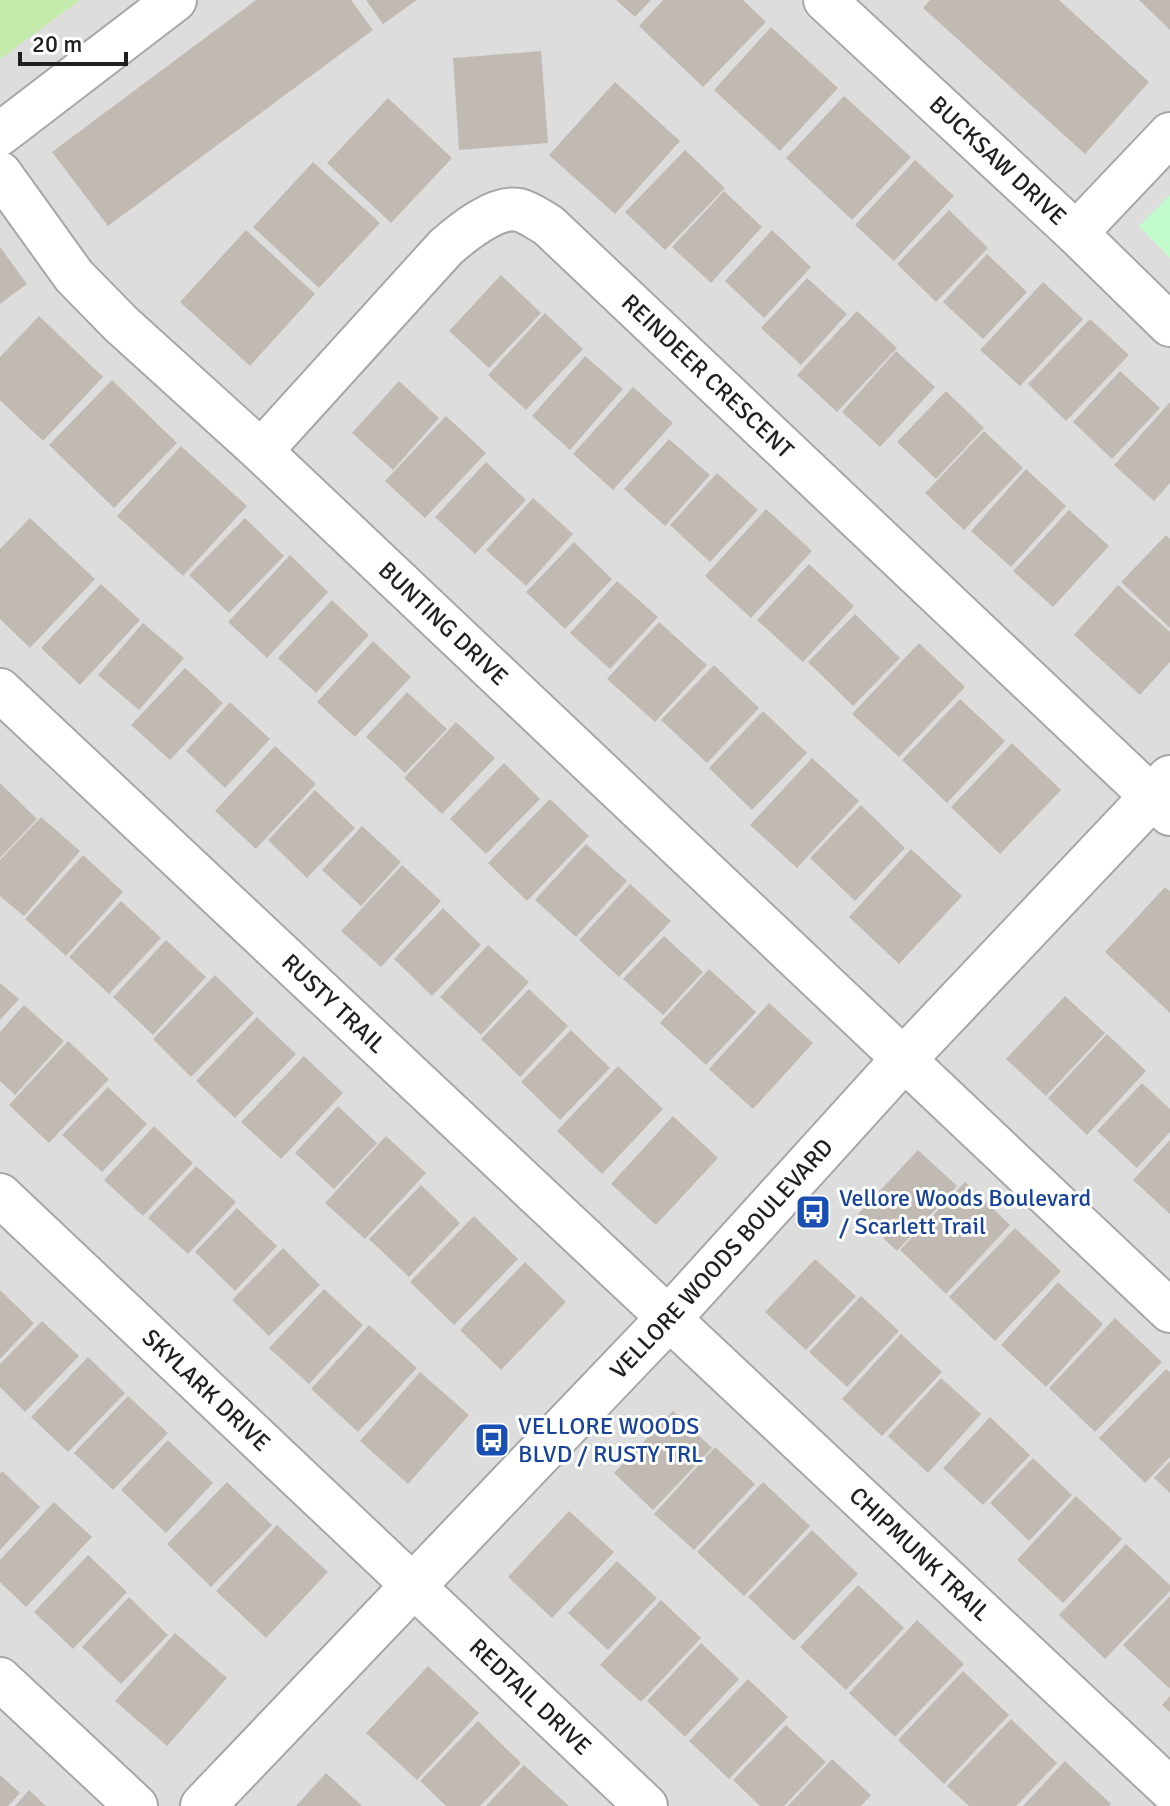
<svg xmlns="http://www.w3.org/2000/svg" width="1170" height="1806" viewBox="0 0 1170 1806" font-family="Signika,sans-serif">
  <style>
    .residential { fill: #dedddd }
    .grass { fill: #c5ebab }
    .park { fill: #c2fbcc }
    .building { fill: #c1bab2 }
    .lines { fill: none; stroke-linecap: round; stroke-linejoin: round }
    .minor-casing { stroke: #a7a7a7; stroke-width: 46 }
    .tertiary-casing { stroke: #a7a7a7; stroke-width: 48 }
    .minor { stroke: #fff; stroke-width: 42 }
    .tertiary { stroke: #fff; stroke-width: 44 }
    .labels { text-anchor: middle; stroke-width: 6; stroke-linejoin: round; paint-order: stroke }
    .street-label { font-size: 24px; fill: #202020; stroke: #fff }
    .transit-label { font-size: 24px; fill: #164399; stroke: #fff; text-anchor: start }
  </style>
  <rect width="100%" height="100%" fill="#f0eee6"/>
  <path class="residential" d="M80 0H1170V1806H0V59Z"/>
  <path class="grass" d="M0 0H80L0 59Z"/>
  <path class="park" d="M1170 195V258L1139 226Z"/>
  <path class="building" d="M256 0H351L373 30 108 226 52 152Z
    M366 0H417L383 24Z
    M616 0H651L635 17Z
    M663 0H743L766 22 703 87 639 26Z
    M930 0H1059L1149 82 1085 154 923 8Z
    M1139 0H1170V30Z
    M771 27 838 88 780 151 714 90Z
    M541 51 548 143 459 150 453 58Z
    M615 82 680 141 615 214 549 155Z
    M844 96 911 157 852 220 786 158Z
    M388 98 452 158 391 223 327 163Z
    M685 150 725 188 665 250 625 212Z
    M915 160 954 196 894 261 855 225Z
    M313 162 380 223 319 288 253 227Z
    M724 191 762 227 711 283 672 247Z
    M949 210 988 248 936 302 897 264Z
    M246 230 315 294 250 366 180 302Z
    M772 230 811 267 764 318 725 281Z
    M0 247 27 284 0 304Z
    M987 254 1027 292 983 339 943 302Z
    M501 275 541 313 489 368 449 331Z
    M807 278 847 314 801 365 761 328Z
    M1043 282 1083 319 1020 386 980 350Z
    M857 311 897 348 837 412 797 375Z
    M545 313 583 349 526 410 488 375Z
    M39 316 103 377 43 441 0 400V357Z
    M1090 319 1129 355 1066 421 1028 384Z
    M896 351 935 387 880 447 842 412Z
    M585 356 623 389 570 450 532 416Z
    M1120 371 1160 408 1112 459 1073 422Z
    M112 380 177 443 114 508 49 445Z
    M399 381 439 418 393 470 352 433Z
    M633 387 673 423 613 490 573 454Z
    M946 391 984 428 936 479 897 442Z
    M1170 402V483L1154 501 1114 465Z
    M446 416 486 453 425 518 385 481Z
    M984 431 1023 468 964 530 925 493Z
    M669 439 710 475 665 526 624 489Z
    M181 446 247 506 183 576 117 516Z
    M486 462 526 500 475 554 435 517Z
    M1026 469 1066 506 1011 567 971 531Z
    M717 473 758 510 710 562 670 525Z
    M533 498 573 534 526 586 486 550Z
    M766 509 812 551 751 618 705 576Z
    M1069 510 1109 546 1053 607 1013 571Z
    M30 518 95 579 30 648 0 619V549Z
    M245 518 284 556 229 613 189 575Z
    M1166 535 1170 539V628L1121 582Z
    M574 542 612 579 565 629 526 592Z
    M290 555 328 592 267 658 228 622Z
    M809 564 854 606 803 662 757 620Z
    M617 581 658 617 610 669 570 633Z
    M101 584 140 620 80 685 41 648Z
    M1118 585 1170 632V662L1140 695 1074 635Z
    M332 600 369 635 316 693 278 658Z
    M855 614 900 658 853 706 808 662Z
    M659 622 707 665 655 722 607 679Z
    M143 623 184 658 139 710 98 675Z
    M373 641 411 677 355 737 317 702Z
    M919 643 965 687 899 757 852 714Z
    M714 665 759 708 707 763 661 720Z
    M185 668 223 703 170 760 131 725Z
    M407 692 447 729 405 773 366 737Z
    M960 699 1005 741 947 803 902 760Z
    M230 702 270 739 225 788 186 751Z
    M763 711 807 753 752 810 709 768Z
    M456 722 495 758 442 814 404 778Z
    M1012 743 1061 790 1000 854 951 807Z
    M275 746 316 784 256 849 215 811Z
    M812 758 859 801 797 868 750 825Z
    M504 763 540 799 486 854 450 819Z
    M0 783 37 819 0 858Z
    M315 790 355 828 307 878 268 840Z
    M550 799 589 836 527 901 488 863Z
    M861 805 905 848 855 901 810 858Z
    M41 817 80 851 24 916 0 896V860Z
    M362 826 401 862 361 906 322 870Z
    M586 844 627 881 576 937 535 900Z
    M911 849 962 896 899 964 849 917Z
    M83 855 123 892 66 956 25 919Z
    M402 865 441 901 381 967 341 931Z
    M630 884 671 921 619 977 579 940Z
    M1165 887 1170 891V1013L1105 952Z
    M121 901 161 938 109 994 69 957Z
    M443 908 481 945 432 996 394 959Z
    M664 936 703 972 663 1015 623 979Z
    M166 940 206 977 153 1035 113 997Z
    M488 945 529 982 481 1035 440 997Z
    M709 969 756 1012 706 1065 660 1023Z
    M215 975 254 1013 191 1077 153 1039Z
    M0 983 19 999 0 1020Z
    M529 989 568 1026 520 1077 481 1039Z
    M1065 996 1105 1033 1046 1096 1006 1059Z
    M769 1003 813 1043 753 1109 709 1069Z
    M24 1005 64 1041 15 1095 0 1081V1032Z
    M257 1017 296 1054 235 1118 196 1081Z
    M571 1030 610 1068 560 1120 521 1082Z
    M1107 1034 1146 1071 1087 1135 1048 1098Z
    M68 1041 109 1079 49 1143 9 1105Z
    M304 1056 343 1093 281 1159 241 1122Z
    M618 1066 663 1109 602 1174 557 1131Z
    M1142 1083 1170 1109V1132L1137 1168 1097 1131Z
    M108 1087 147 1124 102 1172 62 1135Z
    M338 1106 377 1143 334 1189 295 1153Z
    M673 1116 718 1158 656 1225 611 1184Z
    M154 1126 193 1163 143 1216 104 1180Z
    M386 1136 426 1173 365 1239 325 1203Z
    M1170 1140V1214L1133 1180Z
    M918 1150 957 1186 897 1251 858 1214Z
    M196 1166 236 1202 188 1254 148 1218Z
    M965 1182 1010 1225 946 1294 900 1250Z
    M421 1185 460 1223 409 1277 369 1239Z
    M237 1208 277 1246 235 1291 195 1252Z
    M474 1216 518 1259 454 1325 410 1282Z
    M1015 1228 1061 1271 995 1341 949 1297Z
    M283 1248 320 1285 269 1336 232 1300Z
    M815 1259 856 1296 806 1350 765 1312Z
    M525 1262 566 1302 501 1370 460 1330Z
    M1058 1282 1103 1324 1046 1387 1001 1345Z
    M324 1289 363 1325 309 1384 269 1348Z
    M0 1290 34 1323 0 1359Z
    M861 1296 899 1331 847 1387 809 1352Z
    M1115 1318 1162 1362 1095 1432 1049 1388Z
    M42 1321 79 1356 25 1412 0 1387V1364Z
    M369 1325 417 1368 358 1432 311 1389Z
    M901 1334 942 1372 882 1436 842 1399Z
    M88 1357 125 1393 68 1452 31 1417Z
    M1166 1369 1170 1372V1457L1145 1483 1099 1438Z
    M420 1372 469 1415 408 1484 360 1441Z
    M941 1378 981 1414 928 1473 888 1436Z
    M128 1396 168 1433 113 1490 74 1453Z
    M673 1411 712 1448 653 1510 614 1473Z
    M990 1417 1030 1455 983 1505 943 1468Z
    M168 1440 213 1483 166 1533 121 1490Z
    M715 1447 755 1484 694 1550 654 1514Z
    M1033 1458 1072 1495 1029 1541 990 1503Z
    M1170 1461V1493L1154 1478Z
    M2 1471 40 1507 0 1550V1474Z
    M227 1482 272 1525 211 1587 167 1544Z
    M763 1482 810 1526 744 1596 697 1552Z
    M1076 1496 1122 1539 1063 1603 1017 1560Z
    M54 1502 92 1537 26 1607 0 1582V1560Z
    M569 1511 614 1552 552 1618 508 1577Z
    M277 1525 328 1572 266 1638 216 1591Z
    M812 1530 858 1574 794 1641 748 1597Z
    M1126 1544 1170 1585V1591L1105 1659 1059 1615Z
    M88 1555 127 1592 73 1649 34 1612Z
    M617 1561 657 1598 608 1650 568 1613Z
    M858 1585 904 1628 846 1690 800 1647Z
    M1170 1596V1687L1169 1688 1123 1645Z
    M129 1597 168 1635 121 1684 82 1647Z
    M661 1600 701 1638 641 1702 600 1665Z
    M917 1620 964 1664 895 1737 849 1693Z
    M175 1633 227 1678 167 1746 115 1701Z
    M701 1643 739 1679 685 1737 647 1701Z
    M428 1666 479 1713 417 1780 366 1733Z
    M963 1671 1009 1715 944 1784 898 1740Z
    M748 1679 788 1717 729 1779 689 1741Z
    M1170 1696V1712L1162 1705Z
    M1011 1719 1057 1763 1016 1806H969L947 1786Z
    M478 1721 521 1763 480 1806H446L420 1781Z
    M786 1725 826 1762 784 1806H760L733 1780Z
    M832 1759 871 1795 861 1806H788Z
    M1065 1761 1111 1804 1109 1806H1023Z
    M524 1765 569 1806H486Z
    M326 1773 362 1806H296Z
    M0 1775 20 1793 8 1806H0Z
    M29 1790 46 1806H15Z"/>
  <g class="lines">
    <defs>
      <g id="minor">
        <path id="s1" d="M825 0 1076 233 1170 325"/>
        <path d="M0 134 175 0"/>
        <path id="s2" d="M0 173 74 276 121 324 261 451 1170 1311"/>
        <path d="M1076 233 1170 134"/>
        <path id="s3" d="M261 451 446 247C462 233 496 205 519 210 528 212 539 220 548 225L1170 814"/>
        <path id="s4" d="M0 690 1170 1789"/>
        <path id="s5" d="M0 1195 646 1806"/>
        <path d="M0 1679 136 1806"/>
      </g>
      <g id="tertiary">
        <path id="s6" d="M203 1806 669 1318 903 1060 1170 778"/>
      </g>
    </defs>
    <use href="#minor" class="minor-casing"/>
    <use href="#tertiary" class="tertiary-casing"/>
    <use href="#minor" class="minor"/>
    <use href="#tertiary" class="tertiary"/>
  </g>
  <defs>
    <symbol id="bus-square" viewBox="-11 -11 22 22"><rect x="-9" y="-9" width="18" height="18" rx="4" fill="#1a4fb4" stroke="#fff"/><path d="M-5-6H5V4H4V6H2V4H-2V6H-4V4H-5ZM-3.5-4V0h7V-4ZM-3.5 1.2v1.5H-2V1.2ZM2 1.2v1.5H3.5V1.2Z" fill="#fff"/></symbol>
  </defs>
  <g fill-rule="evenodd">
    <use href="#bus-square" x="793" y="1192" width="40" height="40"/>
    <use href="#bus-square" x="472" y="1420" width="40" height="40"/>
  </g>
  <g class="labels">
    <g class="street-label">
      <text dy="8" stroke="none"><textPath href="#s1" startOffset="236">BUCKSAW DRIVE</textPath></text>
      <text dy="8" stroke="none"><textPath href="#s3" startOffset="612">REINDEER CRESCENT</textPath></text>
      <text dy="8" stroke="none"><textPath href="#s2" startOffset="634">BUNTING DRIVE</textPath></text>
      <text dy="8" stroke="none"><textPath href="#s4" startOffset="458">RUSTY TRAIL</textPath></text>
      <text dy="8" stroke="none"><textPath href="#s6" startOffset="754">VELLORE WOODS BOULEVARD</textPath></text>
      <text dy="8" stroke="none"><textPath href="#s5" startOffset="284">SKYLARK DRIVE</textPath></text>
      <text dy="8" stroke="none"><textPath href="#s4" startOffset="1262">CHIPMUNK TRAIL</textPath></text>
      <text dy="8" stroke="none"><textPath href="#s5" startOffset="730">REDTAIL DRIVE</textPath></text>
    </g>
    <g class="transit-label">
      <text x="839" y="1206">Vellore Woods Boulevard<tspan x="839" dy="28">/ Scarlett Trail</tspan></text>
      <text x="518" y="1434">VELLORE WOODS<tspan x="518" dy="28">BLVD / RUSTY TRL</tspan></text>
    </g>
  </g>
  <path d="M20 52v12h106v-12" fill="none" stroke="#202020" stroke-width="4"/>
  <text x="32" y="52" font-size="24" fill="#202020" stroke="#ffffff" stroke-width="6" paint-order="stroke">20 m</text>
</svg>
